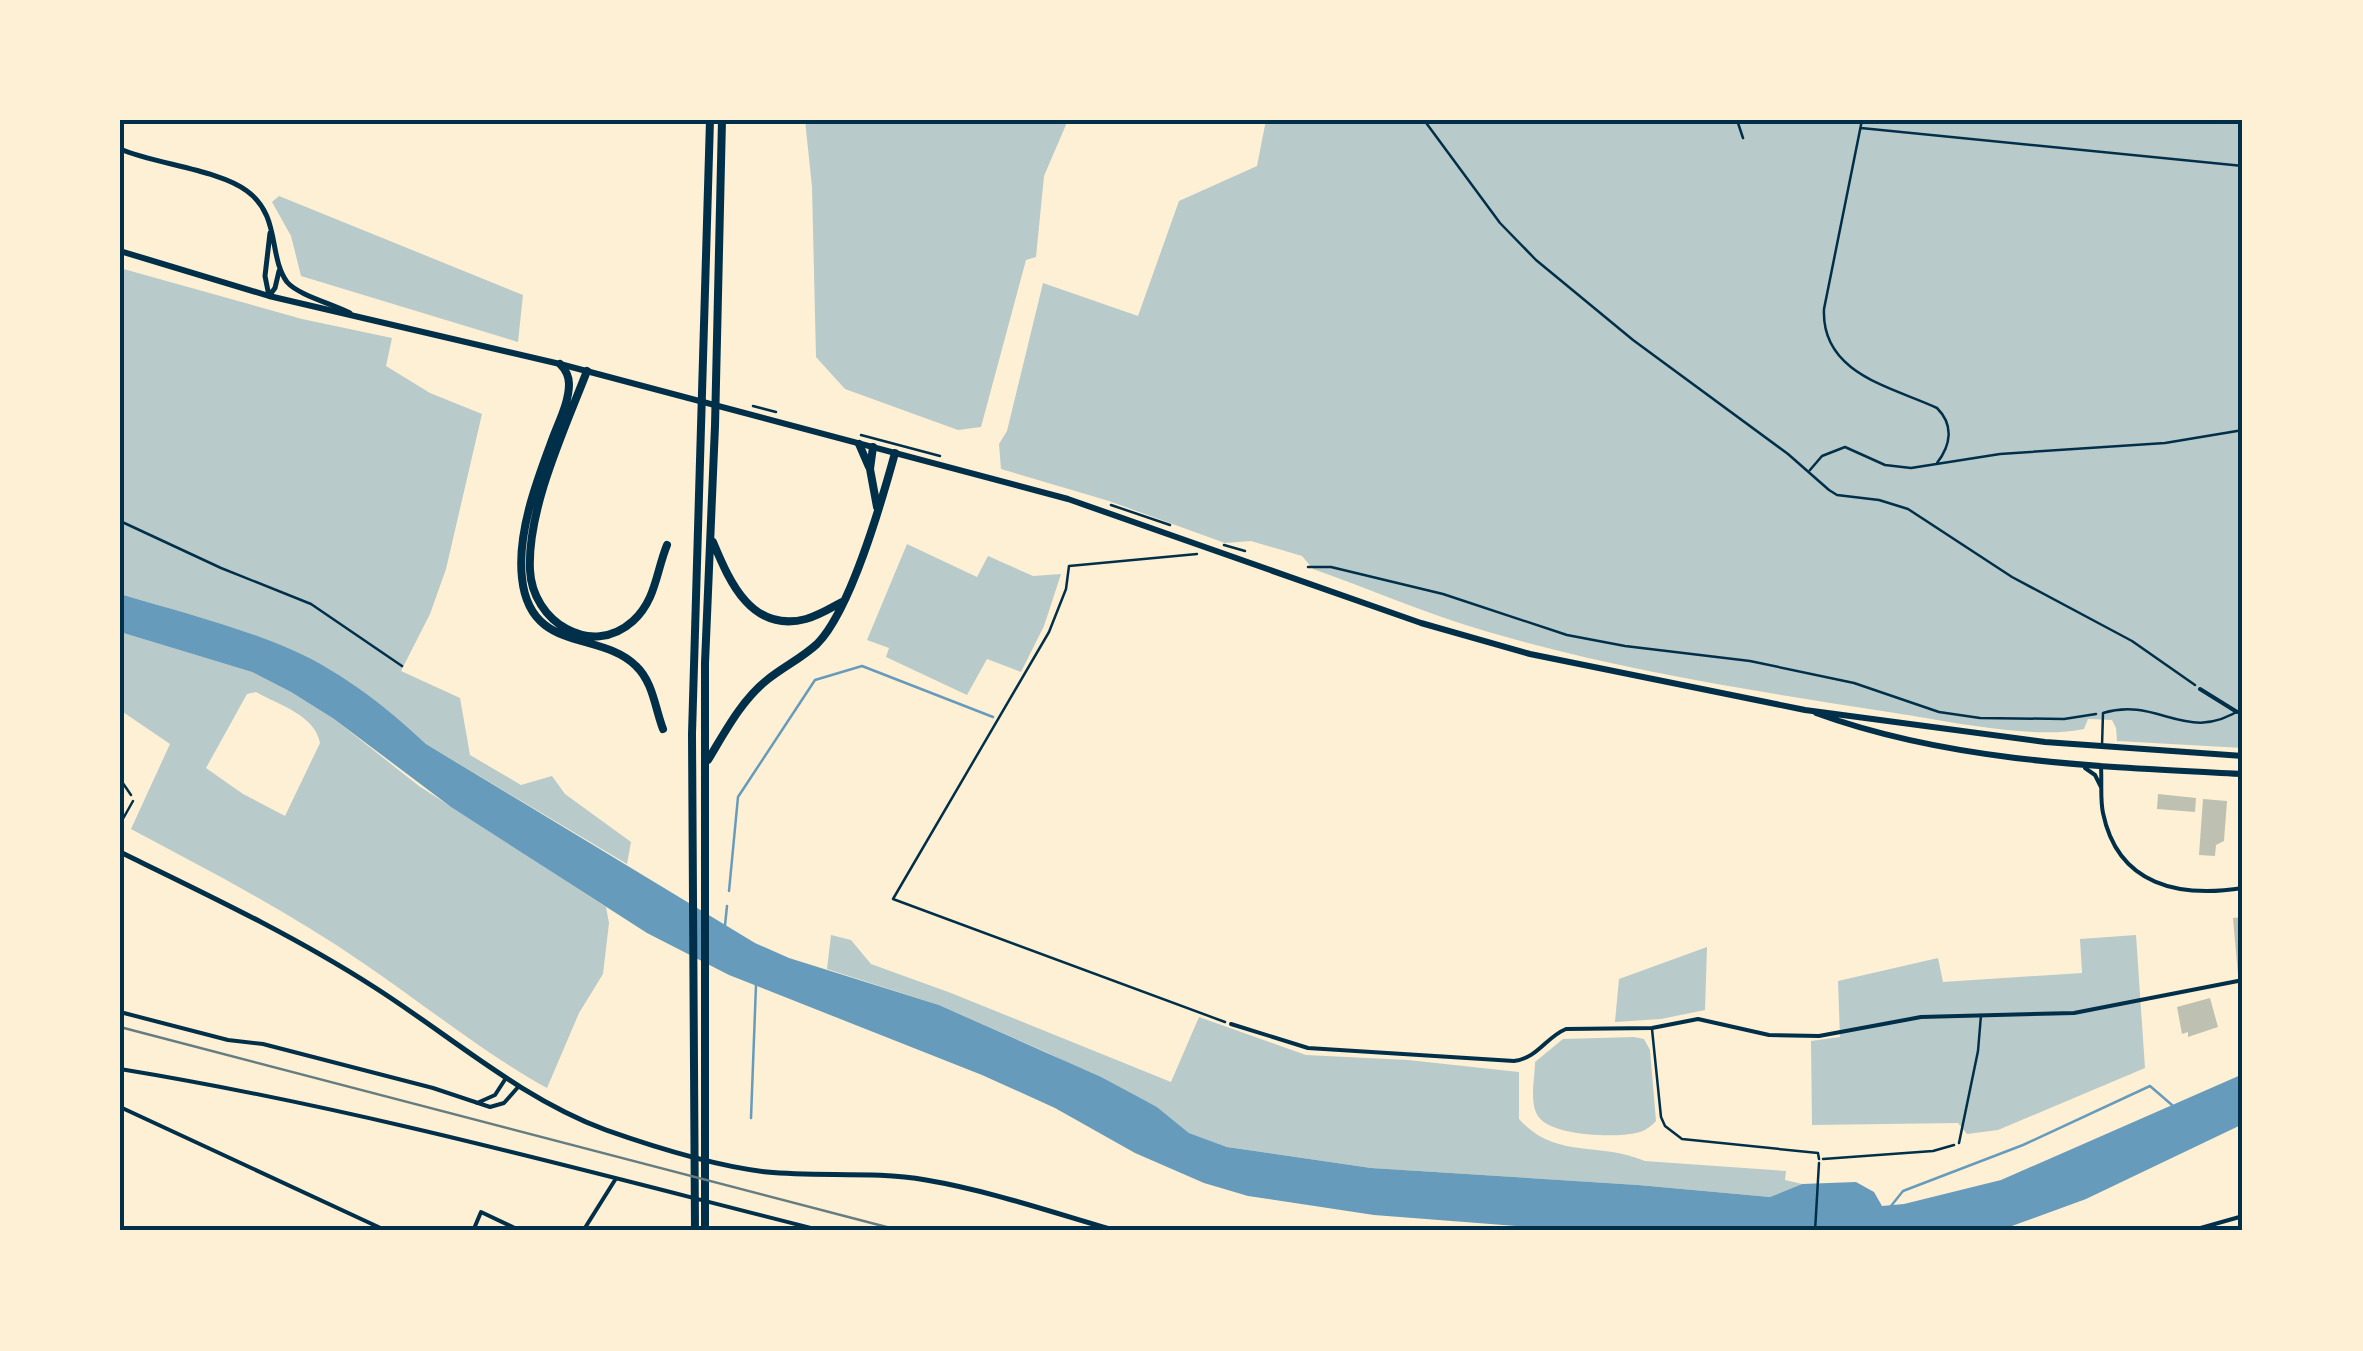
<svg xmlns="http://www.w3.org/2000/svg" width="2363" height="1351" viewBox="0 0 2363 1351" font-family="'Noto Sans',sans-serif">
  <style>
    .green { fill: #b9caca; fill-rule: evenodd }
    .water { fill: #669bbc }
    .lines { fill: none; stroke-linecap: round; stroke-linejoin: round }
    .stream { stroke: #669bbc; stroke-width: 2.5 }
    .building { fill: #bec0b2 }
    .path { stroke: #003049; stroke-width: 2.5 }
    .service { stroke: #003049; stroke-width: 2.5 }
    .minor { stroke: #003049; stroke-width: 4 }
    .tertiary { stroke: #003049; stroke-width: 5 }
    .primary { stroke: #003049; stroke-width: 6 }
    .motorway { stroke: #003049; stroke-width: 8 }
    .rail { stroke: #657d81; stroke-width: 2.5 }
    .neatline { fill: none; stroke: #003049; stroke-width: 4 }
  </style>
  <rect width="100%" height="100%" fill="#fdf0d5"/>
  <path class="green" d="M805 120H1068L1044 176 1036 257 1026 260 981 427 958 430 845 389 816 357 812 187Z
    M1266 120H2243V748L2117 741 2116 728 2112 720 2088 719 2084 729C2035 740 1947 721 1895 713 1760 692 1617 670 1485 631 1427 614 1370 589 1313 569L1302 556 1251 541 1225 543 1109 501 1001 469 999 444 1007 431 1043 283 1138 316 1179 201 1257 166Z
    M279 196 523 295 518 342 301 276 291 236 272 202Z
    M120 268 302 319 392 338 386 366 430 393 482 414 446 569 430 614 401 671 460 698 470 755 521 785 552 776 565 794 631 842 627 864 426 744C385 705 334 666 281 645 228 624 174 610 120 594Z
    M907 544 977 577 988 556 1033 576 1061 574 1044 626 1021 672 987 659 967 695 886 657 889 648 867 640Z
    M120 632 252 672 291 692 334 719 419 786 606 907 609 923 603 974 579 1013 547 1088C482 1052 425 1005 363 963 289 912 210 871 131 829L170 744 120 710ZM256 692C279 705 315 715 320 743L285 816 243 794 206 768 247 694Z
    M831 935 851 940 871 964 951 993 1171 1082 1199 1017 1306 1055 1408 1060 1519 1072V1119C1556 1160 1599 1141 1645 1161L1786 1171 1785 1180 1802 1184 1770 1197 1638 1185 1371 1168 1227 1147 1189 1133 1157 1107 1048 1053 939 1005 827 969Z
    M2136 935 2145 1068 1998 1130 1967 1134 1958 1123 1812 1125 1811 1041 1840 1037 1838 981 1938 958 1943 982 2082 973 2080 939Z
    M1707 947 1705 1010 1661 1019 1615 1022 1619 979Z
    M1634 1037 1644 1039 1650 1050 1656 1121C1650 1127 1645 1131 1636 1133 1615 1138 1550 1136 1538 1116 1529 1102 1535 1078 1535 1062L1563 1039Z"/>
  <path class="water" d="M120 594C174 610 229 624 281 645 334 666 385 705 426 744L755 943 789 958 939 1005 1101 1077 1157 1107 1189 1133 1227 1147 1371 1168 1638 1185 1770 1197 1802 1184 1856 1182 1874 1192 1882 1206 1904 1204 2001 1180 2243 1074V1124L2086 1199 1998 1231H1581L1374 1215 1248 1196 1204 1183 1135 1153 1055 1108 982 1075 729 975 647 933 451 807 334 719 291 692 252 672 120 632Z"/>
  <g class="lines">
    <path class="stream" d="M729 891 738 797 815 680 862 666 993 717
      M725 925 727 906
      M751 1118 756 985
      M1891 1206 1903 1191 2023 1145 2150 1086 2172 1105"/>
  </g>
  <path class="building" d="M2158 794 2196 798 2195 812 2157 809Z
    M2203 799 2227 801 2224 841 2216 845 2215 856 2199 855Z
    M2243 917V973L2238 974 2233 918Z
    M2210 998 2218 1027 2188 1037V1032L2182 1034 2177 1007Z"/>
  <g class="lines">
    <path class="path" d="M1424 120 1500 223 1536 260 1633 340 1788 454 1829 490 1837 495 1879 500 1908 509 2012 577 2132 641 2195 685
      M1737 120 1743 138
      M1862 120 1824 309C1821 374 1892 387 1937 408 1954 425 1951 445 1937 463
      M1861 128 2243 166
      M753 406 776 412
      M861 435 940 456
      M1810 470 1822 456 1845 447 1885 465 1911 468 2000 454 2165 443 2243 430
      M1111 505 1170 525
      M120 521 221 568 311 604 402 666
      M1224 545 1245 551
      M1197 554 1069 566 1066 589 1049 632 893 899 1225 1022
      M1308 567H1331L1443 594 1567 635 1625 646 1750 661 1854 683 1939 712 1980 718 2064 719 2096 714
      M120 779 131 795
      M1823 1159 1933 1151 1954 1145
      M1815 1231 1819 1163"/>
    <path class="service" d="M2102 746 2103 713C2160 696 2186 746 2243 708
      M120 824 133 801
      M1652 1029 1661 1117 1665 1126 1682 1139 1818 1153 1819 1159
      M1959 1143 1978 1051 1981 1015"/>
    <path class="minor" d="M2200 689 2237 712
      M2101 767C2102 782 2100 799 2103 813 2118 886 2180 898 2243 888
      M2085 768 2095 775 2101 787
      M120 1012 228 1040 263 1044 433 1088 490 1107 504 1103 519 1086
      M1231 1024 1308 1048 1514 1061C1538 1058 1546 1037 1566 1029L1652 1028 1698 1019 1769 1035 1819 1036 1921 1017 2074 1013 2243 980
      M120 1069C358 1108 589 1172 823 1231
      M477 1103 495 1095 506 1078
      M120 1107 387 1231
      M473 1231 481 1212 521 1231
      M583 1231 615 1180
      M2190 1231 2243 1216"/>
    <path class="tertiary" d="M120 149C155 164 220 170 247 191 281 216 268 256 287 282 298 295 333 304 350 313
      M269 296 265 276 270 233
      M269 296 275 288 279 271
      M120 852C206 894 293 935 374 987 451 1036 520 1098 606 1130 657 1148 714 1166 767 1172 820 1177 873 1171 926 1180 991 1191 1054 1213 1117 1231"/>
    <path class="primary" d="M120 251 269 296 560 364 1068 499 1421 623 1530 654 1805 710 2045 742 2243 756
      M1816 713C1950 762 2101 767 2243 774"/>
    <path class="motorway" d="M560 364C566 370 569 376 569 384 569 404 557 425 551 443 536 483 517 534 522 578 530 654 600 630 636 666 653 682 655 708 663 729
      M587 371C565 428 527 509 530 570 532 621 591 659 633 621 656 600 656 572 667 545
      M859 444 869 467
      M873 447 870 469 877 507
      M713 542C730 583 752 633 806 619 818 616 831 608 842 602
      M708 760C725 732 741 701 767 680 783 667 802 658 817 644 851 610 882 500 895 453
      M695 1231 692 734 710 120
      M705 1231V663L715 426 722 120"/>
    <path class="rail" d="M120 1027 902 1231"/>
  </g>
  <rect width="2363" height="1351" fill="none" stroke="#fdf0d5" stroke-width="245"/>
  <rect x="122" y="122" width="2118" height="1106" class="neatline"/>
</svg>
